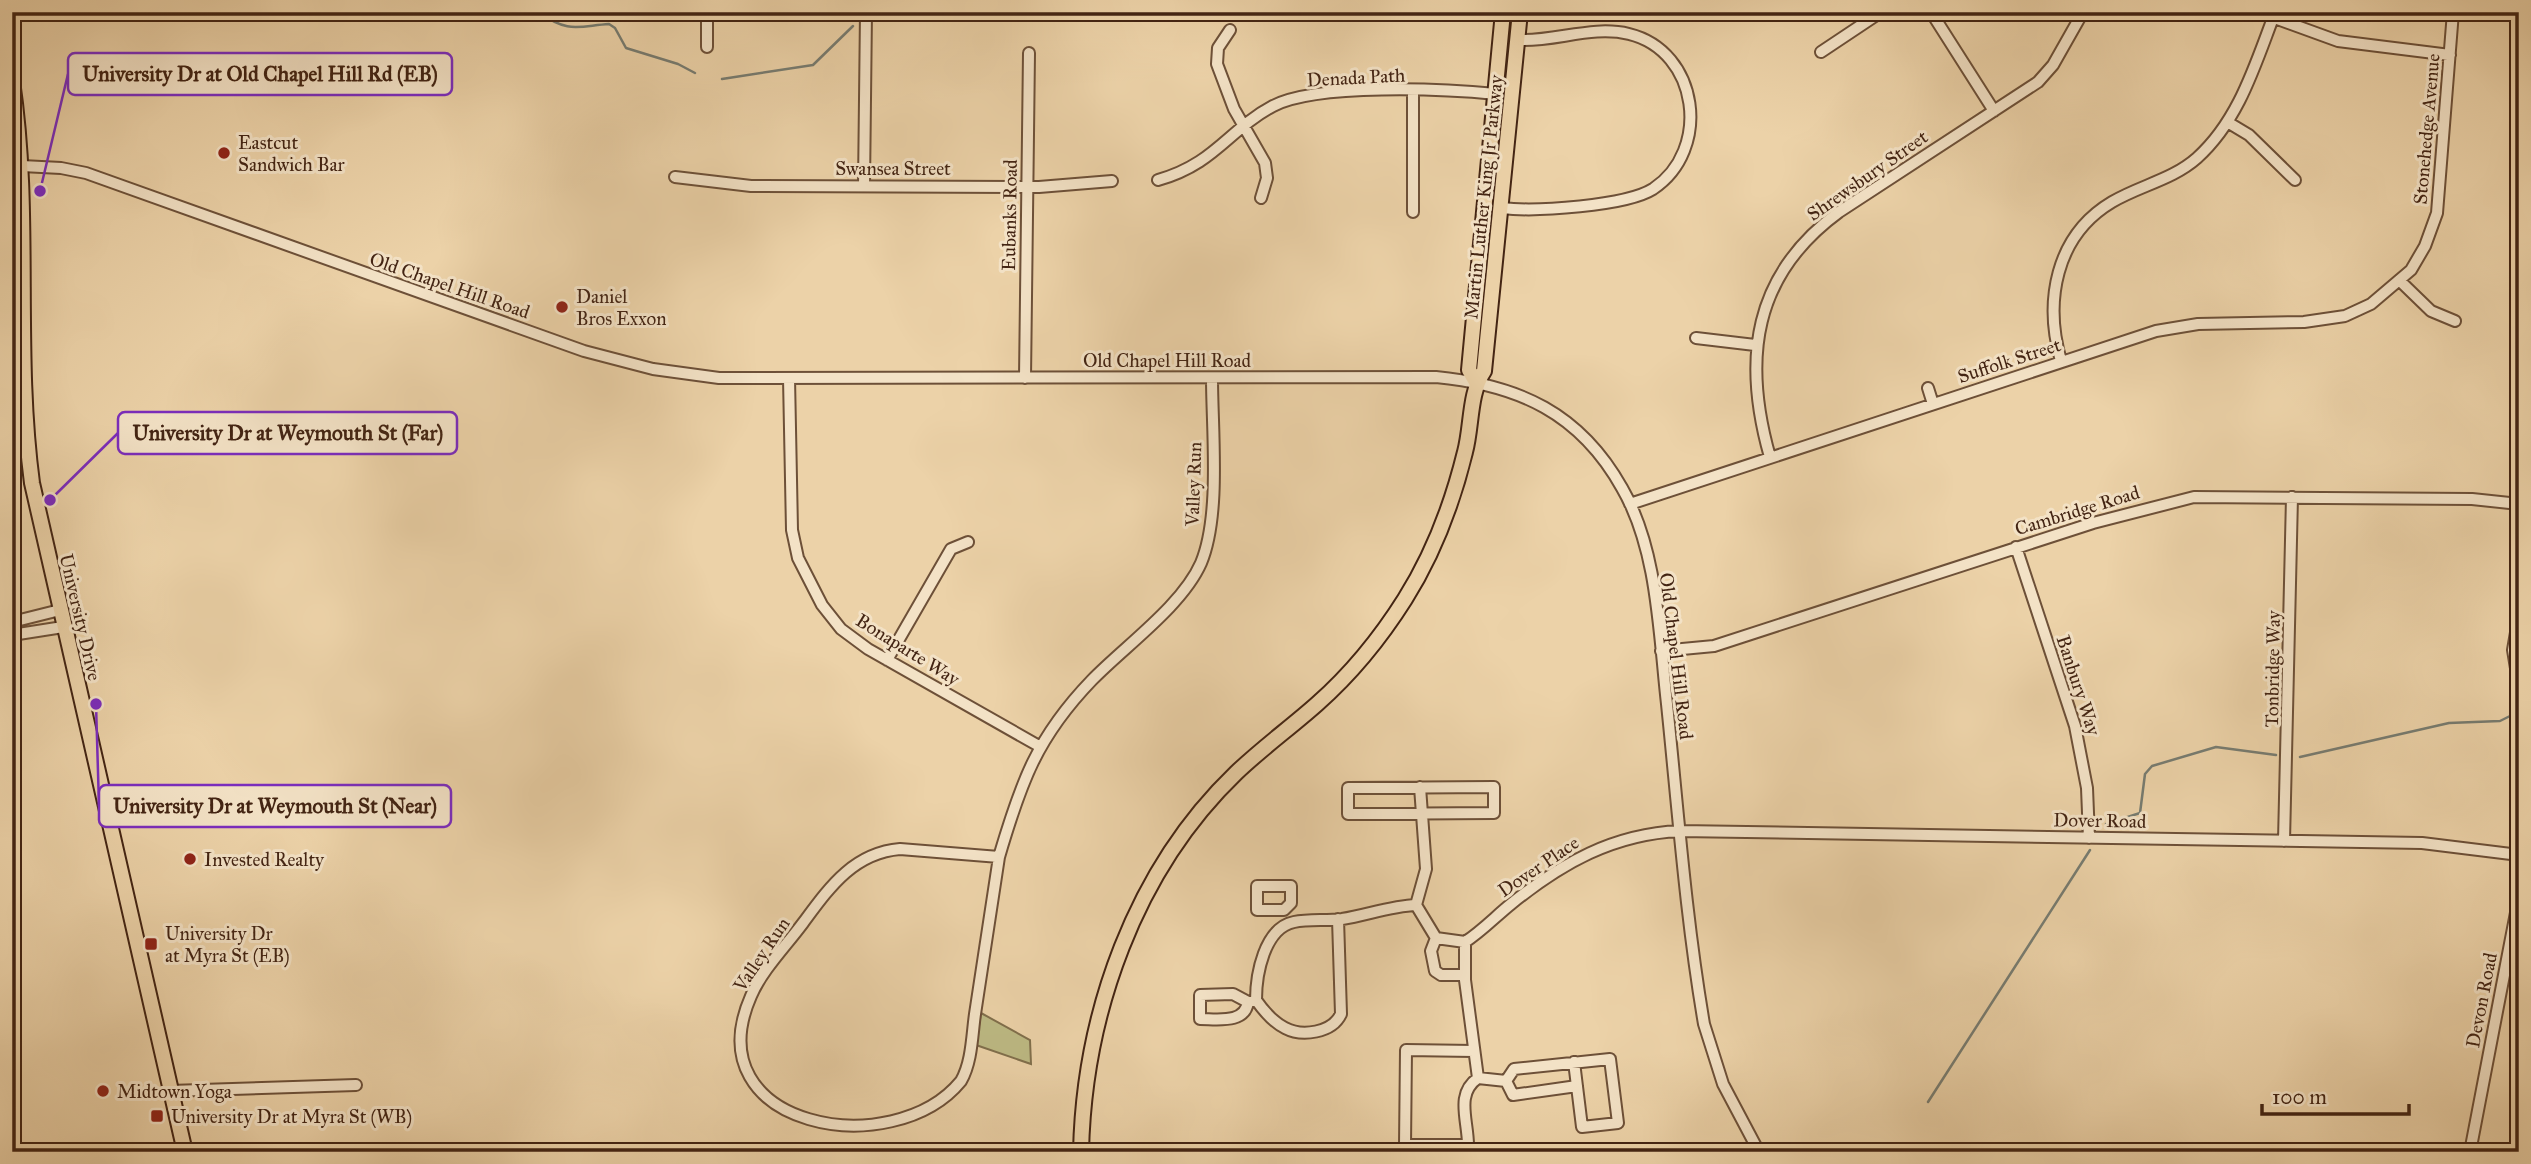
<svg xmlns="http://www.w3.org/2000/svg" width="2531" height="1164" viewBox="0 0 2531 1164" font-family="'IM FELL Great Primer',serif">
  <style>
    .green { fill: #bdba84; stroke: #806f4c; stroke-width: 2 }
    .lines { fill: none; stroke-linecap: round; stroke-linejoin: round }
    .stream { stroke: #777c71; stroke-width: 2.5 }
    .minor-casing { stroke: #6d5038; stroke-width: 14 }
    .major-casing { stroke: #432413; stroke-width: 18 }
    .minor { stroke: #f3e2c6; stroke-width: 10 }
    .major { stroke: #ecd2a8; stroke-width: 14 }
    .poi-dot { fill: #8f2418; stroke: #f3e2c6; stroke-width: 2.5 }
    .labels { text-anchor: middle; stroke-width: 6; stroke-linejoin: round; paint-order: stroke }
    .street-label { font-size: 19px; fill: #432413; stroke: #f3e2c6 }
    .poi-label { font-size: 19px; fill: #432413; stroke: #f3e2c6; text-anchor: start }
    .leader { fill: none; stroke: #7b2cbf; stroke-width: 2.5 }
    .callout-dot { fill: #7b2cbf; stroke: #f3e2c6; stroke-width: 2.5 }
    .callout { fill: #f3e2c6; stroke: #7b2cbf; stroke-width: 2.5 }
    .callout-label { font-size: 21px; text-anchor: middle; font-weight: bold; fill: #432413 }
  </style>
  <rect width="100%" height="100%" fill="#ecd2a8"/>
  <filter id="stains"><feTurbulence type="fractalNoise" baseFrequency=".00286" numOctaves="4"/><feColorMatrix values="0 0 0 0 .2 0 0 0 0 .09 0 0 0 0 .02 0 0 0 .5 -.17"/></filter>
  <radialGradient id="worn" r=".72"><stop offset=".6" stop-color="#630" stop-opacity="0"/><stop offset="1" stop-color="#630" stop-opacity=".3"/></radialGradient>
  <path class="green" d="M981 1013 1030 1040 1031 1064 976 1045Z"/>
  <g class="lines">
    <path class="stream" d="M539 12C568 34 579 26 609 24L615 28 626 48 678 64 695 73
      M874 15 884 12
      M722 79 813 65 853 26
      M2300 757 2449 723 2500 721 2516 713
      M2106 824 2140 813 2145 774 2152 766 2216 747 2276 755
      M1928 1102 2090 850"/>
    <defs>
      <path id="minor" d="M707 12V47
        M1931 12 1994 111
        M2258 12 2338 41 2450 55
        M1230 30 1218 48 1217 64 1234 109 1265 163 1267 178 1261 198
        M1821 52 1881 12
        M1413 92V212
        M2229 123 2249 135 2295 180
        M22 166 61 168 86 173 584 351 653 369 719 378 1436 377C1519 385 1580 413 1622 488 1658 550 1659 634 1667 704 1678 811 1686 919 1704 1024L1723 1084 1759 1152
        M675 177 751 186 1039 187 1112 181
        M1158 180C1215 164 1228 130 1273 106 1317 83 1445 89 1496 94
        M864 186 866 12
        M1502 208C1535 212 1626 206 1653 189 1712 150 1699 51 1629 34 1592 25 1555 42 1518 40
        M2400 281 2431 311 2455 321
        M1696 338 1755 345
        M2061 361C2044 302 2055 236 2112 202 2141 185 2172 180 2197 158 2238 121 2254 68 2273 18
        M789 378 792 530 798 558 822 605 841 629 868 649 1039 746
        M1025 378 1029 53
        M1928 388 1933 404
        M1770 457C1742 359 1753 275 1839 212L2038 82 2053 65 2083 12
        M1630 504 2156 331 2198 324 2304 322 2345 316 2371 304 2411 270 2425 246 2437 213 2453 12
        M2016 547 2075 726 2087 788 2089 838
        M2519 615 2513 650 2519 687
        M12 622 60 610
        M12 635 63 627
        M1661 651 1714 646 2093 523 2194 497 2472 499 2519 504
        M887 660 951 549 968 542
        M1494 787V813L1348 814V788Z
        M2284 841 2292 497
        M900 849 999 857C991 909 983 961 975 1014 972 1035 972 1062 961 1081 893 1164 693 1128 751 996 762 970 786 946 803 923 829 888 853 853 900 849Z
        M999 857C1021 782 1037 737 1092 680 1125 646 1182 606 1201 563 1221 515 1212 431 1212 378
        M1257 886H1291V903L1284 910H1257Z
        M1416 905 1436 938 1465 942C1482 931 1496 916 1511 904 1562 863 1613 834 1680 831L2422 843 2519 855
        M1416 905 1426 869 1420 787
        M1436 938 1431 951 1435 971 1441 975H1465
        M1465 942V980L1478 1078
        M1233 994 1248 1002C1245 1024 1218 1019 1200 1019V995Z
        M1256 1000C1263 1010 1273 1022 1285 1028 1302 1037 1332 1033 1341 1014L1338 919
        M1248 1002 1256 1000C1256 975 1264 928 1294 922 1309 919 1326 921 1342 919 1367 915 1391 906 1416 905
        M1474 1051 1406 1050 1405 1145H1468C1468 1120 1455 1094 1478 1078L1506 1081
        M1574 1062 1582 1127 1618 1123 1610 1059 1514 1069 1506 1081 1513 1095 1577 1086
        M170 1091 356 1085
        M2470 1152 2519 897"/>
      <path id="major" d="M12 81C32 214 14 349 32 483L185 1152
        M1476 382 1469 370 1503 12
        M1081 1152C1084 1014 1135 870 1236 773 1262 748 1290 728 1317 704 1351 674 1381 637 1405 599 1434 553 1452 505 1465 452 1472 426 1469 393 1484 371L1520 12"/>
    </defs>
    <use href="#minor" class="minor-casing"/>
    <use href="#major" class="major-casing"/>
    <use href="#minor" class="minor"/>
    <use href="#major" class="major"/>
  </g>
  <g class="poi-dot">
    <circle cx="224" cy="153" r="7"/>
    <circle cx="562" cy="307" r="7"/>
    <circle cx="190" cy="859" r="7"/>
    <rect x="144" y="937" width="14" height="14" rx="3.5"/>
    <circle cx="103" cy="1091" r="7"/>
    <rect x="150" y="1109" width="14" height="14" rx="3.5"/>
  </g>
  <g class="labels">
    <g class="street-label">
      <text transform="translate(1356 77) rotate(-3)" y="7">Denada Path</text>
      <text transform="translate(2426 129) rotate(-85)" y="7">Stonehedge Avenue</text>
      <text x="893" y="175">Swansea Street</text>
      <text transform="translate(1867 175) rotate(-35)" y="7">Shrewsbury Street</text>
      <text transform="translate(1483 197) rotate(-84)" y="7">Martin Luther King Jr Parkway</text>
      <text transform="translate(1009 215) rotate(-89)" y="7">Eubanks Road</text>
      <text transform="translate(450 285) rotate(19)" y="7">Old Chapel Hill Road</text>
      <text x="1167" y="367">Old Chapel Hill Road</text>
      <text transform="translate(2009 360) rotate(-18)" y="7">Suffolk Street</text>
      <text transform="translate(1193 484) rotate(-88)" y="7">Valley Run</text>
      <text transform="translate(2077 510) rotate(-17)" y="7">Cambridge Road</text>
      <text transform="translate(81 617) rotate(77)" y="7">University Drive</text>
      <text transform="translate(908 649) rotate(32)" y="7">Bonaparte Way</text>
      <text transform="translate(1677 656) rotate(83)" y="7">Old Chapel Hill Road</text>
      <text transform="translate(2272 669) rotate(-89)" y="7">Tonbridge Way</text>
      <text transform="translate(2079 685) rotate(72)" y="7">Banbury Way</text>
      <text transform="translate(2100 820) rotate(1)" y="7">Dover Road</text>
      <text transform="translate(1538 866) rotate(-34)" y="7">Dover Place</text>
      <text transform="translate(761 954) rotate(-56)" y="7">Valley Run</text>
      <text transform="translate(2481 1000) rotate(-79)" y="7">Devon Road</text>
    </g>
    <g class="poi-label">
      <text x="238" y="149">Eastcut<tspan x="238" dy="22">Sandwich Bar</tspan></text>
      <text x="576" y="303">Daniel<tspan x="576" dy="22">Bros Exxon</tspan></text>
      <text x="204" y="866">Invested Realty</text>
      <text x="165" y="940">University Dr<tspan x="165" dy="22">at Myra St (EB)</tspan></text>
      <text x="117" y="1098">Midtown Yoga</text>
      <text x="171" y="1123">University Dr at Myra St (WB)</text>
    </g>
  </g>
  <path class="leader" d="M40 191L68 74M50 500L118 433M96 704L99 806"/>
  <g class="callout-dot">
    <circle cx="40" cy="191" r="7"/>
    <circle cx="50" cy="500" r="7"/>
    <circle cx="96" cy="704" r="7"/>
  </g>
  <g class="callout">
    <rect x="68" y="53" width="384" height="42" rx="7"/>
    <rect x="118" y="412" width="339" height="42" rx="7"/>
    <rect x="99" y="785" width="352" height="42" rx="7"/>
  </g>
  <g class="callout-label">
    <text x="260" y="81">University Dr at Old Chapel Hill Rd (EB)</text>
    <text x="288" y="440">University Dr at Weymouth St (Far)</text>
    <text x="275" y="813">University Dr at Weymouth St (Near)</text>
  </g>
  <rect width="2531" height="1164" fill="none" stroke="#ecd2a8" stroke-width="42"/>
  <rect x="14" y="14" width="2503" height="1136" fill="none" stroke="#432413" stroke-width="3.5"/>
  <rect x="21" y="21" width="2489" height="1122" fill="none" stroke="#432413" stroke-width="2"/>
  <path d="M2262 1104v10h147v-10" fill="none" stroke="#432413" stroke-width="3.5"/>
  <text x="2272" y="1104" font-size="21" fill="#432413" stroke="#f3e2c6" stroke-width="5" paint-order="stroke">100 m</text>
  <rect width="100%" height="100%" filter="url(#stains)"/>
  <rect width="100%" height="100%" fill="url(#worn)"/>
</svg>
